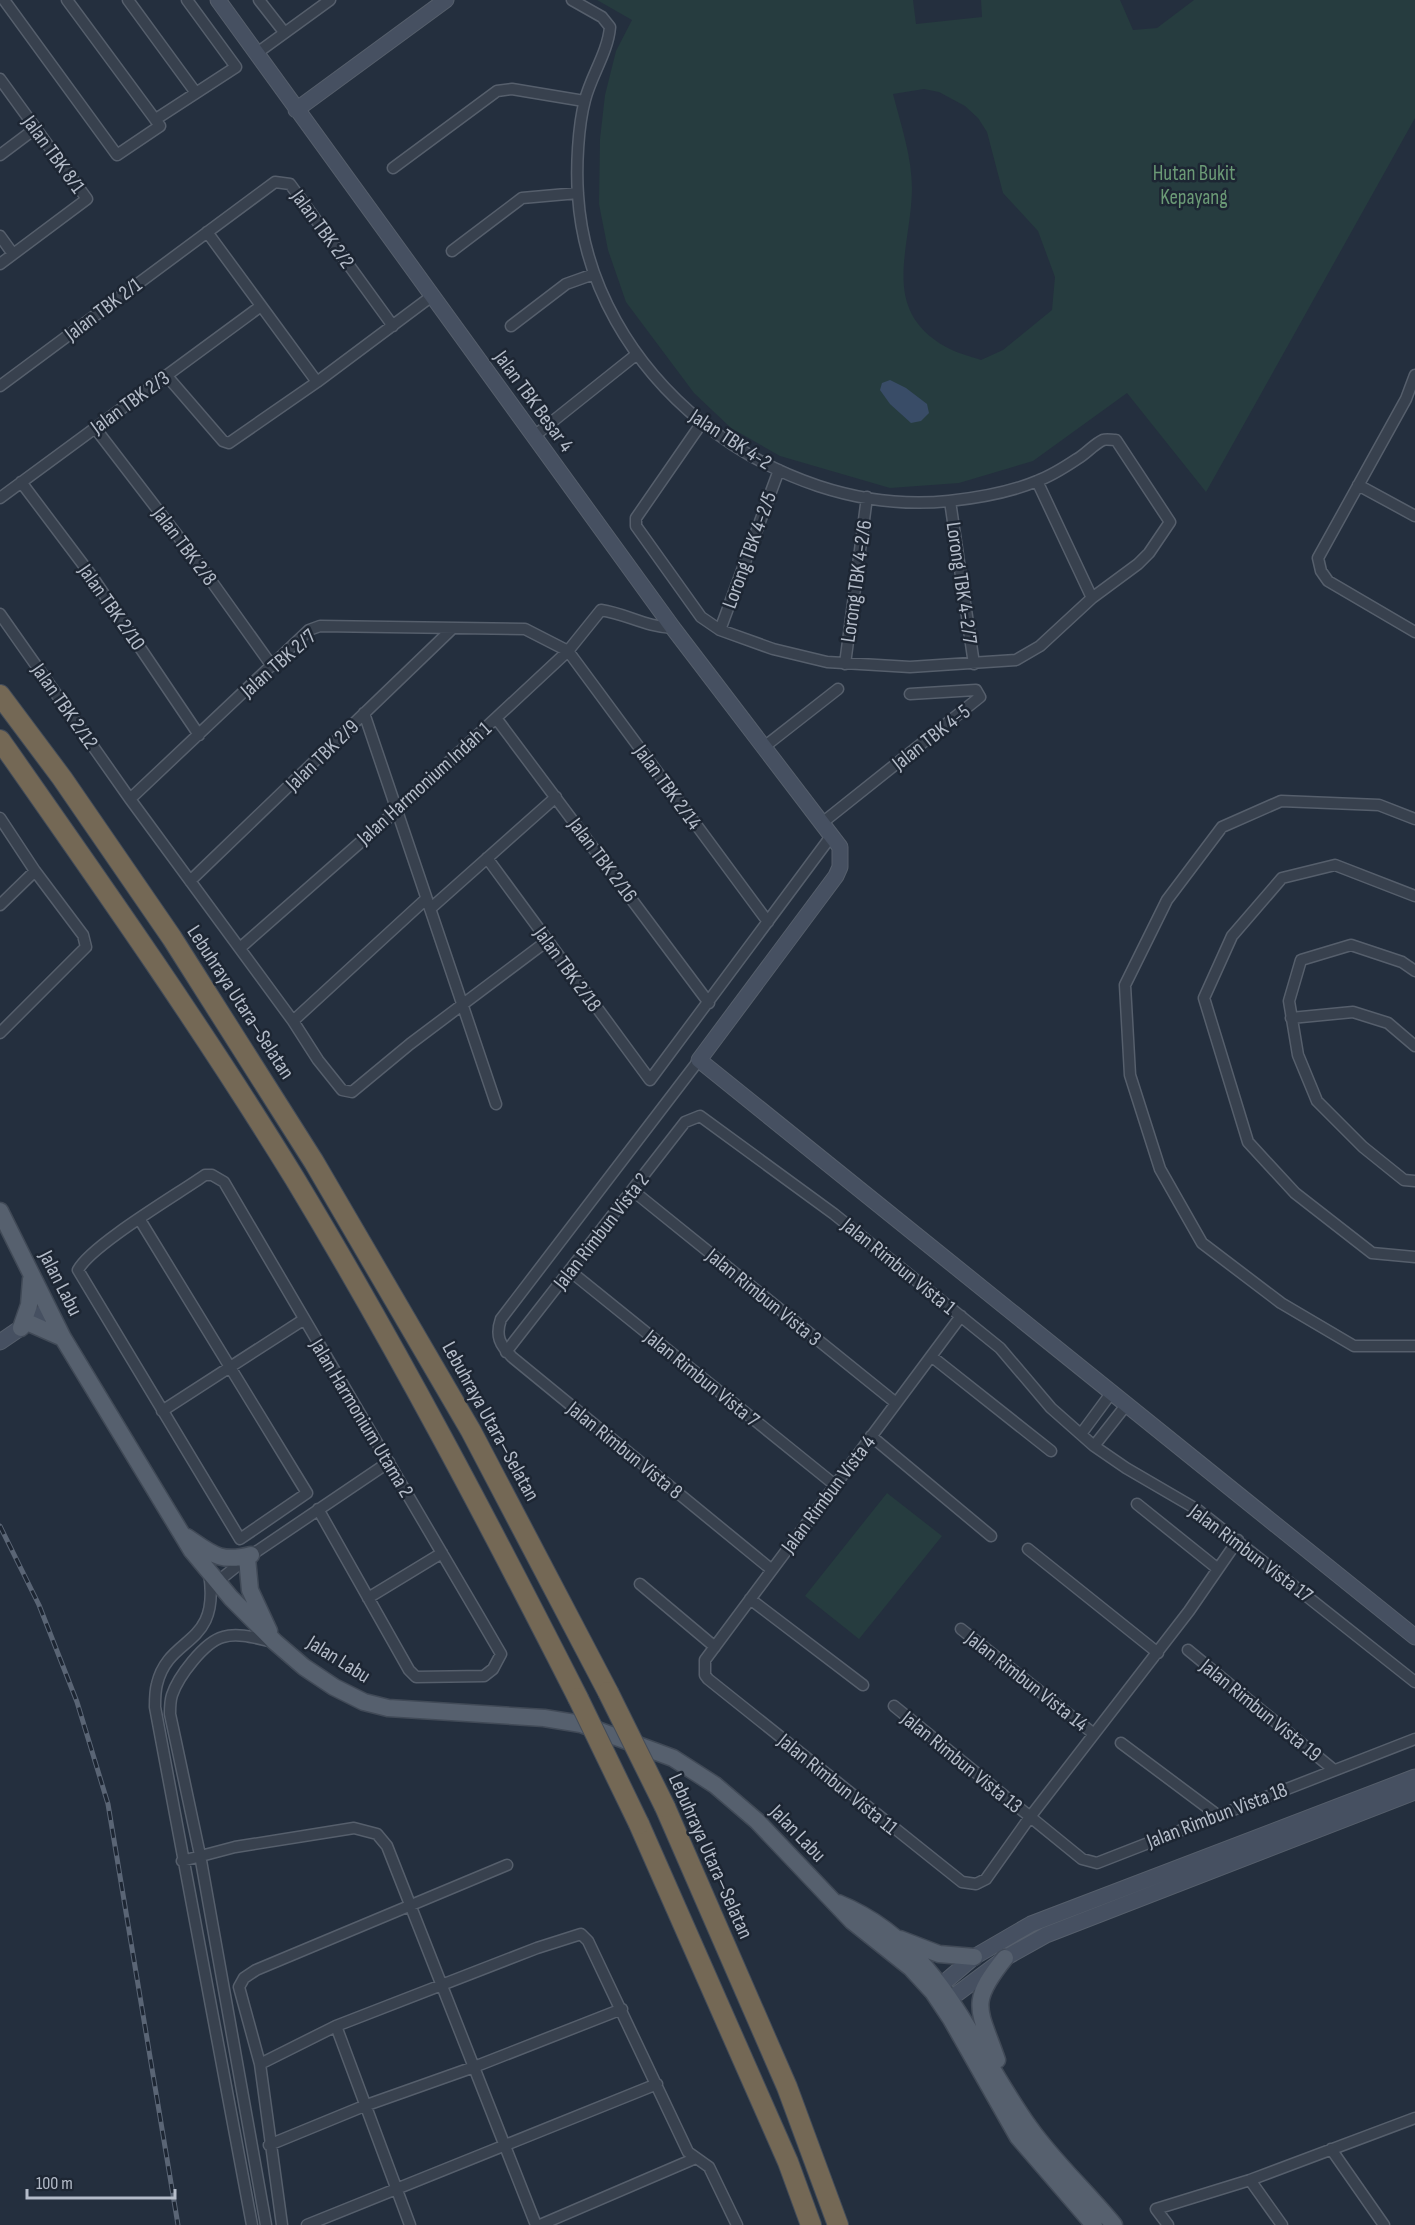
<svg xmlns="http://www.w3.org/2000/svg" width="1415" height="2225" viewBox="0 0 1415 2225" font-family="'Sofia Sans Condensed',sans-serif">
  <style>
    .green { fill: #263c3f; fill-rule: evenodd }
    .water { fill: #394c67 }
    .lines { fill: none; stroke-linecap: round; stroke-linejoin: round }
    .street-casing { stroke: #565f6c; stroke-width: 13 }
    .secondary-casing { stroke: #565f6c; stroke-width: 17 }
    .primary-casing { stroke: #414a57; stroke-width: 19 }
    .highway-casing { stroke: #434c59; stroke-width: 22 }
    .street { stroke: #38414e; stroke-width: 10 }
    .secondary { stroke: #465061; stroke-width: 15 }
    .primary { stroke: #56606e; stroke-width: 16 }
    .highway { stroke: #746855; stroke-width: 20 }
    .rail-casing { stroke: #5a6575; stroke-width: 5 }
    .rail { stroke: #1d2633; stroke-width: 3; stroke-dasharray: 9; stroke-linecap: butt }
    .highway-bridge-casing { stroke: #434c59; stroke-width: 22; stroke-linecap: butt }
    .highway-bridge { stroke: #746855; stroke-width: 20 }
    .labels { text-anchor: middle; stroke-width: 5; stroke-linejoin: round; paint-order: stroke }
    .street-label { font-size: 21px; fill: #b4bcc9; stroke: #1d2633 }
    .park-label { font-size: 21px; fill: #6b9a76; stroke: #1d2633 }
  </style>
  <rect width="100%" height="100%" fill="#242f3e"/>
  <path class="green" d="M597 0H913L916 24 982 17 981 0H1120L1133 30 1157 28 1194 0H1415V118L1206 492 1127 393 1033 461 959 483 890 488 780 456 731 428 694 393 626 302 608 250 599 204 600 139 605 95 616 51 632 20ZM924 89 939 92 965 106 978 118 987 132 1003 193 1038 231 1055 277 1052 310 1003 350 981 360C970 356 956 353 946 347 879 309 911 250 912 189 912 157 901 125 893 94Z
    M887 1493 942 1536 859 1639 805 1596Z"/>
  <path class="water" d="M890 380 906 388 927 404 929 413 921 421 911 423 890 404 880 390 882 383Z"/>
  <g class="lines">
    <defs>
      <path id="street" d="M4 0 117 155 160 126 67 0
        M128 0 196 93
        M259 0 284 32
        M572 0 602 17 610 27C608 52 591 76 585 100 578 126 576 168 578 195 589 374 773 519 949 501 977 498 1011 492 1037 481 1051 476 1065 467 1077 459 1086 454 1094 444 1103 440 1106 439 1112 440 1116 440L1170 522 1149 553 1138 564 1092 598 1040 646 1016 660 910 667 827 662 773 649 720 630 701 617 636 526V518L701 424
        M257 53 330 0
        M0 79 87 199 0 264
        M156 119 236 67 187 0
        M0 155 36 128
        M393 168 497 91 512 89 584 101
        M207 232 317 382
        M0 236 13 254
        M452 251 522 198 578 193
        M511 326 566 284 594 274
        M166 375 223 441 229 443 317 382 432 296
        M1415 375 1406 399 1318 558 1321 571 1328 581 1415 632
        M0 386 275 182 290 184 393 326
        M95 428 197 561 272 666
        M533 437 637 354
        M1037 481 1092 598
        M21 482 91 575 199 735
        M1358 485 1415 516
        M0 498 261 306
        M950 501 974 664
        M0 614 130 799 293 1021 318 1060 342 1090 352 1092 410 1044 547 941
        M720 630 779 470
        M845 664 867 497
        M364 713 496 1104
        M496 718 709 1003
        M764 747 838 689
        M130 799 309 630 320 626 525 629 568 651 768 922
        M0 818 35 871 83 935 86 947 0 1033
        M1415 819 1379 805 1281 801 1222 827 1167 900 1125 985 1130 1075 1160 1169 1202 1243 1281 1303 1354 1346H1415
        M822 823 980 697 976 690 910 694
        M487 858 650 1080 832 835
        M190 881 453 628
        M1415 896 1335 865 1282 878 1232 936 1204 998 1248 1142 1295 1193 1372 1253 1415 1257
        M0 905 35 871
        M430 909 556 797
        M240 948 396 811 568 651 601 610C627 614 646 627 673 628
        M1415 971 1402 962 1351 945 1301 960 1289 1001 1298 1055 1317 1101 1363 1147 1404 1180 1415 1181
        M1291 1018 1353 1012 1388 1023 1415 1046
        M293 1021 426 899
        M699 1060 501 1319C495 1336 500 1345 512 1357L772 1570
        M632 1190 896 1403
        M140 1220 307 1493 240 1539 78 1270C91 1245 178 1194 205 1175H212L224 1182 480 1618 501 1654 493 1669 484 1676 416 1677 409 1670 318 1509
        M570 1271 835 1485
        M961 1316 705 1660V1675L708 1679 962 1882 976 1884 986 1879 1030 1817 1189 1611 1238 1540
        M506 1352 685 1122 700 1116 834 1214 1000 1348 1051 1408 1094 1446 1126 1468 1198 1510 1415 1682
        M931 1356 1051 1451
        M162 1411 303 1320
        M1081 1434 1112 1392
        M871 1436 991 1536
        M1094 1446 1127 1404
        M1137 1504 1218 1569
        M1028 1549 1158 1653
        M209 1573C221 1648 169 1634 157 1684 155 1691 155 1699 155 1707L252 2225
        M217 1582 247 1558 389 1462
        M640 1584 715 1647
        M368 1598 442 1553
        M750 1599 863 1685
        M961 1629 1094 1734
        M1188 1650 1334 1770
        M894 1706 1082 1859 1097 1863 1415 1739
        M1121 1743 1216 1814
        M182 1861 235 1847 354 1828 377 1834 387 1846 536 2225
        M336 2026 410 2225
        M260 2064 336 2026 537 1948 581 1934 588 1941 688 2152 709 2167 737 2225
        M269 2145 364 2106 474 2067 622 2009
        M1331 2149 1384 2225
        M266 2225 200 1855 170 1714C170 1708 170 1701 172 1695 178 1677 204 1642 223 1637 239 1632 259 1639 274 1642
        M282 2225 260 2064 239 1987 244 1978 256 1970 507 1865
        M307 2225 657 2084
        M540 2225 696 2158
        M1168 2225 1156 2209 1250 2180
        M1282 2225 1250 2180 1415 2118"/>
      <path id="secondary" d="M218 0 673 628 840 847V867L836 876 699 1060 1415 1637
        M296 110 446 0
        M0 1342 47 1310
        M933 1992 974 1957 1031 1924 1415 1777
        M942 2005 1005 1958 1046 1935 1415 1792"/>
      <path id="primary" d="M0 1211 63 1338 192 1551 231 1598 275 1642 304 1667 334 1687 364 1702 388 1708 544 1718 581 1724 673 1758 715 1785 757 1821 852 1921 911 1968 933 1992 951 2019 1018 2137 1094 2225
        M29 1323 63 1338
        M21 1328 29 1305 31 1279
        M187 1537C212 1554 220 1563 251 1555
        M247 1558 250 1590 269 1631
        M838 1903C941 1945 970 2045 1030 2128 1055 2163 1087 2192 1114 2225
        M900 1939 939 1954 974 1957
        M997 2060C979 2008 968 2004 1005 1958"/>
      <path id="highway" d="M0 695 62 778 172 938 314 1162 471 1431 608 1692
        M0 740C101 884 203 1029 295 1179 397 1348 489 1523 578 1698
        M665 1807 787 2087 838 2225
        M639 1824 788 2162 811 2225"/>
    </defs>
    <use href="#street" class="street-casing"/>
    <use href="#secondary" class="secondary-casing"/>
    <use href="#primary" class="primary-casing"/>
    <use href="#highway" class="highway-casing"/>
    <use href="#street" class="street"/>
    <use href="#secondary" class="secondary"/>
    <use href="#primary" class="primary"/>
    <use href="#highway" class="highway"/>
    <defs>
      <path id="rail" d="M0 1526 39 1605 77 1702 108 1804 178 2225"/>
    </defs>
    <use href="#rail" class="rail-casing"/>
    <use href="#rail" class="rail"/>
    <defs>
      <path id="highway-bridge" d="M608 1692 665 1807
        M578 1698 639 1824"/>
    </defs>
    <use href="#highway-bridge" class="highway-bridge-casing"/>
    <use href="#highway-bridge" class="highway-bridge"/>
  </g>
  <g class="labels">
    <g class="street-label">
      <text transform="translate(54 154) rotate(54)" y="7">Jalan TBK 8/1</text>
      <text transform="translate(323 229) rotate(54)" y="7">Jalan TBK 2/2</text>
      <text transform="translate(103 309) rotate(-37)" y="7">Jalan TBK 2/1</text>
      <text transform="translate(534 401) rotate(54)" y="7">Jalan TBK Besar 4</text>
      <text transform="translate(130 402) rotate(-36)" y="7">Jalan TBK 2/3</text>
      <text transform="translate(731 439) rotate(33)" y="7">Jalan TBK 4-2</text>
      <text transform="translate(185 546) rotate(53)" y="7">Jalan TBK 2/8</text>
      <text transform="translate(749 550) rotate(-70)" y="7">Lorong TBK 4-2/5</text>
      <text transform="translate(856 581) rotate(-82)" y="7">Lorong TBK 4-2/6</text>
      <text transform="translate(962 583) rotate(82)" y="7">Lorong TBK 4-2/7</text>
      <text transform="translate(112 607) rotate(55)" y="7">Jalan TBK 2/10</text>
      <text transform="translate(278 663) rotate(-41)" y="7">Jalan TBK 2/7</text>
      <text transform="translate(65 706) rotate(55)" y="7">Jalan TBK 2/12</text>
      <text transform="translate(931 737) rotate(-38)" y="7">Jalan TBK 4-5</text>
      <text transform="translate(322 755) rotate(-44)" y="7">Jalan TBK 2/9</text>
      <text transform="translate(424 783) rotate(-42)" y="7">Jalan Harmonium Indah 1</text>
      <text transform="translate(668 787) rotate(54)" y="7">Jalan TBK 2/14</text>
      <text transform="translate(603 860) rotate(53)" y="7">Jalan TBK 2/16</text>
      <text transform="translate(568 969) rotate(54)" y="7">Jalan TBK 2/18</text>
      <text transform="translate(241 1002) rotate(57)" y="7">Lebuhraya Utara–Selatan</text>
      <text transform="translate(601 1231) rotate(-52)" y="7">Jalan Rimbun Vista 2</text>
      <text transform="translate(899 1266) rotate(39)" y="7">Jalan Rimbun Vista 1</text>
      <text transform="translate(61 1283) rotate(63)" y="7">Jalan Labu</text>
      <text transform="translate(764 1297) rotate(39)" y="7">Jalan Rimbun Vista 3</text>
      <text transform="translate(702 1378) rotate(39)" y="7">Jalan Rimbun Vista 7</text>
      <text transform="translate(362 1418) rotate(59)" y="7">Jalan Harmonium Utama 2</text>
      <text transform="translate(491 1421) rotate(61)" y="7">Lebuhraya Utara–Selatan</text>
      <text transform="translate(625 1450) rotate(39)" y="7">Jalan Rimbun Vista 8</text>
      <text transform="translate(828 1494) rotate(-53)" y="7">Jalan Rimbun Vista 4</text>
      <text transform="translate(1251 1553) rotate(37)" y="7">Jalan Rimbun Vista 17</text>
      <text transform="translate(339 1659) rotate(32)" y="7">Jalan Labu</text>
      <text transform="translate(1027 1681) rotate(38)" y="7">Jalan Rimbun Vista 14</text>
      <text transform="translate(1261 1710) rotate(39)" y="7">Jalan Rimbun Vista 19</text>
      <text transform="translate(962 1762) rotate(39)" y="7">Jalan Rimbun Vista 13</text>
      <text transform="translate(838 1784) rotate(39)" y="7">Jalan Rimbun Vista 11</text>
      <text transform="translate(1217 1815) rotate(-21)" y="7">Jalan Rimbun Vista 18</text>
      <text transform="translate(798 1833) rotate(46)" y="7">Jalan Labu</text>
      <text transform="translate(711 1856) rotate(66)" y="7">Lebuhraya Utara–Selatan</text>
    </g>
    <g class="park-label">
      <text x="1194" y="180">Hutan Bukit<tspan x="1194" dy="24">Kepayang</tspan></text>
    </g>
  </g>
  <path d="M27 2189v9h148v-9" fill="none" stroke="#b4bcc9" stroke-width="3"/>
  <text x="36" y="2189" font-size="18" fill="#b4bcc9" stroke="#1d2633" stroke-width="4.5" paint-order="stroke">100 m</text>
</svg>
